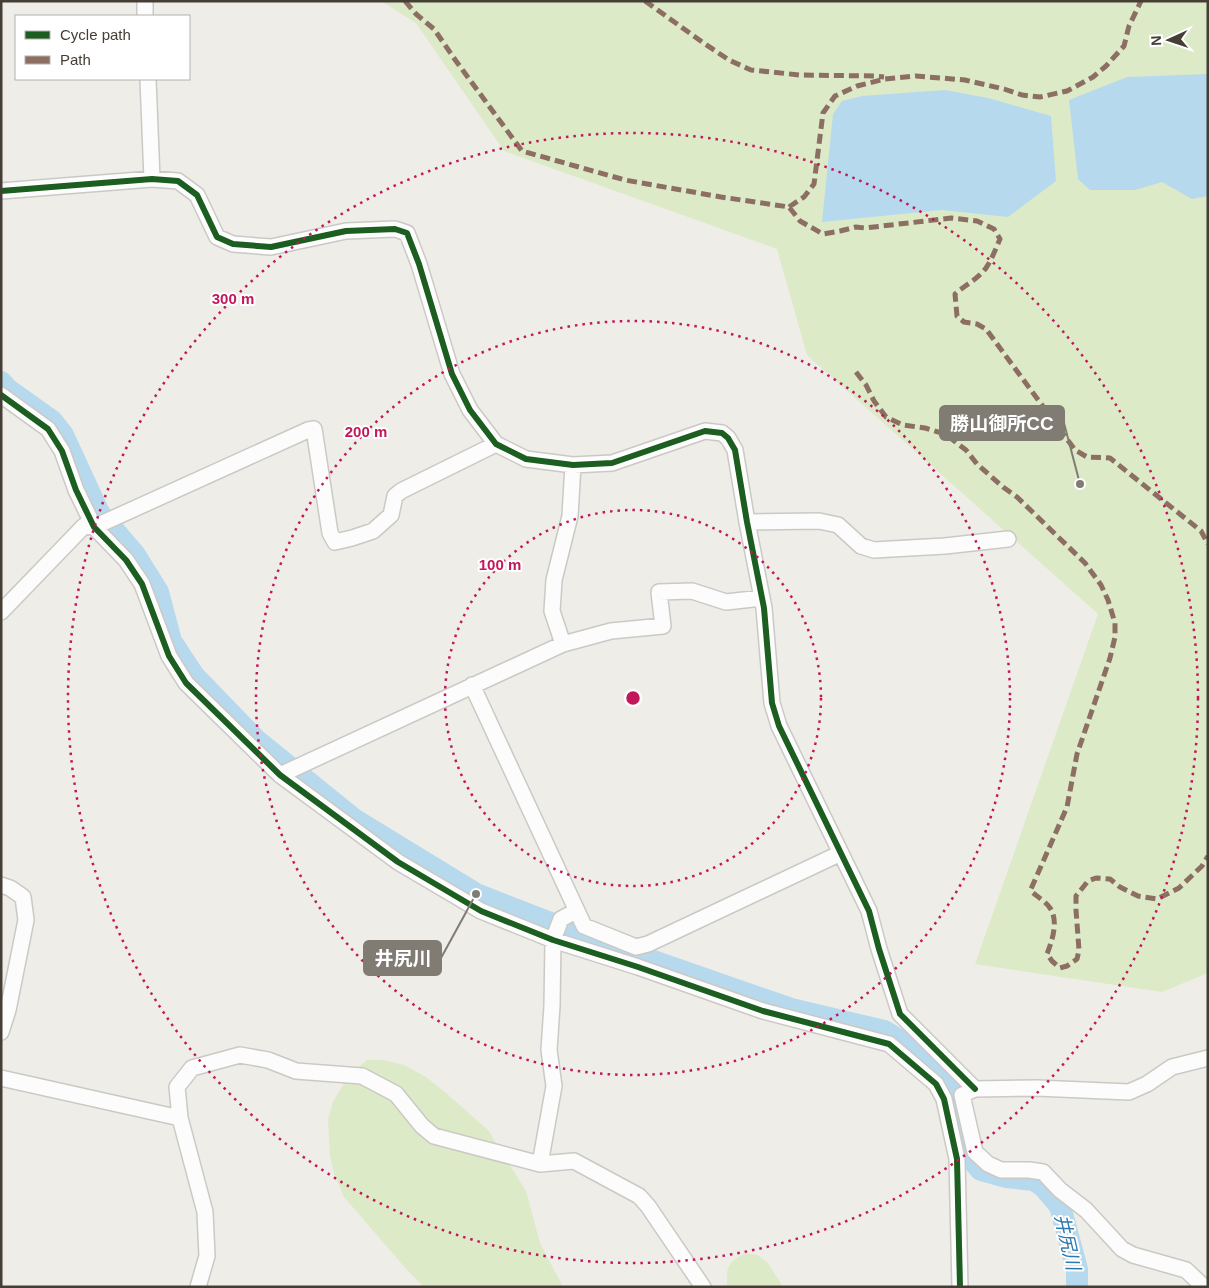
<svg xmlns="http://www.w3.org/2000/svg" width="1209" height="1288" viewBox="0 0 1209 1288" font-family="Arial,'Noto Sans JP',sans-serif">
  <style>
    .green { fill: #dceac8 }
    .water { fill: #b7d9ed }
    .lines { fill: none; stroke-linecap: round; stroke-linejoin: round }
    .river { stroke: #b7d9ed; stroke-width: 22 }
    .minor-casing { stroke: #cbc9c4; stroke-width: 18 }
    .minor { stroke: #fcfcfc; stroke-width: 15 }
    .quiet { stroke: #8d6e63; stroke-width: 5; stroke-dasharray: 10 5; stroke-linecap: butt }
    .cycleway-casing { stroke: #fff; stroke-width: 9 }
    .cycleway { stroke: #1b5e20; stroke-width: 6 }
    .ring { fill: none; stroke: #c2185b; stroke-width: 2.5; stroke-dasharray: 2.5 5 }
    .labels { text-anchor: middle; stroke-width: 4; stroke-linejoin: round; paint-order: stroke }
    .water-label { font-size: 19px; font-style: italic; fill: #2e7aaf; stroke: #fff }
    .centre { fill: #c2185b; stroke: #fff; stroke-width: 2.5 }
    .ring-label { font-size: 15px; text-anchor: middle; font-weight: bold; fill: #c2185b; stroke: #fff; stroke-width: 4; stroke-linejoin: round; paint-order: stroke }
    .leader { fill: none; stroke: #807b73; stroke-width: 2 }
    .callout-dot { fill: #807b73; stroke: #fff; stroke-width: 2 }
    .callout { fill: #807b73; stroke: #807b73; stroke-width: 2 }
    .callout-label { font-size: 19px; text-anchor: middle; font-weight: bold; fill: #fff }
  </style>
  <rect width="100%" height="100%" fill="#eeede8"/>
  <path class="green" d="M381 1H1208V973L1162 992 975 964 1098 614 807 355 777 249 504 151 416 23Z
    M367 1060H383L404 1065 426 1077 445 1092 488 1130 526 1191 540 1243 563 1287H424L407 1270 344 1197 334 1173 330 1156 328 1119 333 1102 349 1075Z
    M745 1253 757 1255 768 1263 783 1287H727C727 1266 726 1264 745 1253Z"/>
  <path class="water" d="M1208 74V196L1192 199 1162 182 1135 190H1090L1078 179 1069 100 1127 77Z
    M945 90 988 98 1051 116 1056 181 1008 217 942 210 822 222 833 114 842 101 862 96Z"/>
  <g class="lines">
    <path class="river" d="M1 382 7 389 52 421 63 435 99 513 135 555 158 592 171 641 194 676 256 740 355 820 476 894 607 945 791 1009 884 1031 920 1053 949 1082 963 1130 968 1155 981 1170 1006 1177 1034 1180 1043 1186 1060 1206 1077 1269V1287"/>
    <defs>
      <path id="minor" d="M145 1V16
        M148 79 152 179
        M1 191 152 179 178 181 197 195 217 237 233 244 271 247 346 231 395 229 407 233 419 264 452 374 470 410 496 444 526 459 573 465 612 463 705 431 722 433 728 438 735 450 747 522 764 608 772 703 779 726 869 911 879 949 900 1014 975 1089
        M1 395 48 429 62 451 76 490 94 527 126 560 142 584 169 656 186 683 280 775 398 862 481 911 553 940 638 967 763 1011 889 1044 936 1084 944 1099 957 1159 960 1287
        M747 522 819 521 838 525 861 546 874 550 945 546 1008 539
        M1 612 84 526 94 527 308 430 314 429 330 533 335 542 352 538 373 531 391 515 395 496 401 491 496 444
        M563 644 552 611 554 580 570 516 573 465
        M472 685 584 926 636 947 648 944 841 853
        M280 775 563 644 611 631 663 626 659 592 692 591 726 602 762 598
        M1 885 10 888 23 897 26 920 8 1010 1 1032
        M1 1078 180 1118
        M966 1093 975 1089 1037 1088 1129 1092 1147 1084 1172 1067 1208 1058
        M962 1095 975 1152 988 1164 1001 1170H1029L1043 1172 1060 1190 1086 1210 1122 1249 1133 1255 1186 1270 1204 1287
        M540 1164 554 1086 549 1050 552 1006 553 940 561 919 576 911
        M198 1287 207 1256 205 1212 180 1118 177 1087 192 1068 240 1055 268 1060 296 1071 362 1076 396 1094 422 1126 434 1136 540 1164 574 1161 639 1196 648 1206 703 1287"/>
    </defs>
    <use href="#minor" class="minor-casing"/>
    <use href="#minor" class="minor"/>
    <path class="quiet" d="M405 1 416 14 434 29 456 61 522 151 625 180 721 197 789 207 800 221 823 234 840 231 856 227 865 228 951 218 977 221 994 229 1000 239C996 248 992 259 986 268 978 279 965 285 955 294L957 316 964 322 977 324 986 329 1075 450 1087 457 1110 458 1201 531 1208 544
      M645 1 705 44 729 60 751 70 800 75 874 76 884 77
      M789 207 804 197 814 184 823 113 835 96 857 86 885 79 916 76 965 80 1004 89 1022 95 1040 97 1067 91 1093 77 1106 66 1124 46 1129 26 1141 1
      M856 372 866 385 874 401 886 417 903 425 925 428 945 434 966 450 977 464 1003 487 1017 497 1085 563 1101 585 1108 600 1115 623V637L1110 658 1077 754 1067 807 1031 889 1032 892C1038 897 1046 902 1050 908 1059 921 1052 941 1047 954L1052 961 1060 968 1067 966 1077 959 1079 950 1076 910V896L1088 881 1096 878 1110 879 1120 887 1138 896 1157 899 1179 888 1202 866 1208 856"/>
    <defs>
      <path id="cycleway" d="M1 191 152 179 178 181 197 195 217 237 233 244 271 247 346 231 395 229 407 233 419 264 452 374 470 410 496 444 526 459 573 465 612 463 705 431 722 433 728 438 735 450 747 522 764 608 772 703 779 726 869 911 879 949 900 1014 975 1089
        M1 395 48 429 62 451 76 490 94 527 126 560 142 584 169 656 186 683 280 775 398 862 481 911 553 940 638 967 763 1011 889 1044 936 1084 944 1099 957 1159 960 1287"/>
    </defs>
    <use href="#cycleway" class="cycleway-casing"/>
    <use href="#cycleway" class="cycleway"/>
  </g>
  <g class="ring">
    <circle cx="633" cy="698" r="188"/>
    <circle cx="633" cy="698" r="377"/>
    <circle cx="633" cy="698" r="565"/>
  </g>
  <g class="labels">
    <g class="water-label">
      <text transform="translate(1068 1242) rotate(77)" y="7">井尻川</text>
    </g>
  </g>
  <circle cx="633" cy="698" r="8" class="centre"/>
  <g class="ring-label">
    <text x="233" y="304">300 m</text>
    <text x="366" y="437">200 m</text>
    <text x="500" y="570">100 m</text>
  </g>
  <path class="leader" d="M1080 484L1064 423M476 894L441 958"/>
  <g class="callout-dot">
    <circle cx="1080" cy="484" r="5"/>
    <circle cx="476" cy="894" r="5"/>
  </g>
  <g class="callout">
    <rect x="940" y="406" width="124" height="34" rx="5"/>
    <rect x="364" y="941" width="77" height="34" rx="5"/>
  </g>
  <g class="callout-label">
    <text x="1002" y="430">勝山御所CC</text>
    <text x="403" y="965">井尻川</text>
  </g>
  <rect width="1209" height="1288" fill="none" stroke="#443e34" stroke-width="5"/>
  <rect x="15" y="15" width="175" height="65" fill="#ffffff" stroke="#b4b2ae"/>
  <rect x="25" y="31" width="25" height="8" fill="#1b5e20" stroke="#b4b2ae"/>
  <text x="60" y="40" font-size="15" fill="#443e34">Cycle path</text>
  <rect x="25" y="56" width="25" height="8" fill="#8d6e63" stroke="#b4b2ae"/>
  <text x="60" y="65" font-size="15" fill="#443e34">Path</text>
  <g transform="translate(1169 40) rotate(267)" stroke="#ffffff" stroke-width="4" paint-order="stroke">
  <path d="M0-4L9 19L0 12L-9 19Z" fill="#443e34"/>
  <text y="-8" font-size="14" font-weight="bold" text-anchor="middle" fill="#443e34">N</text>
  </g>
</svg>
